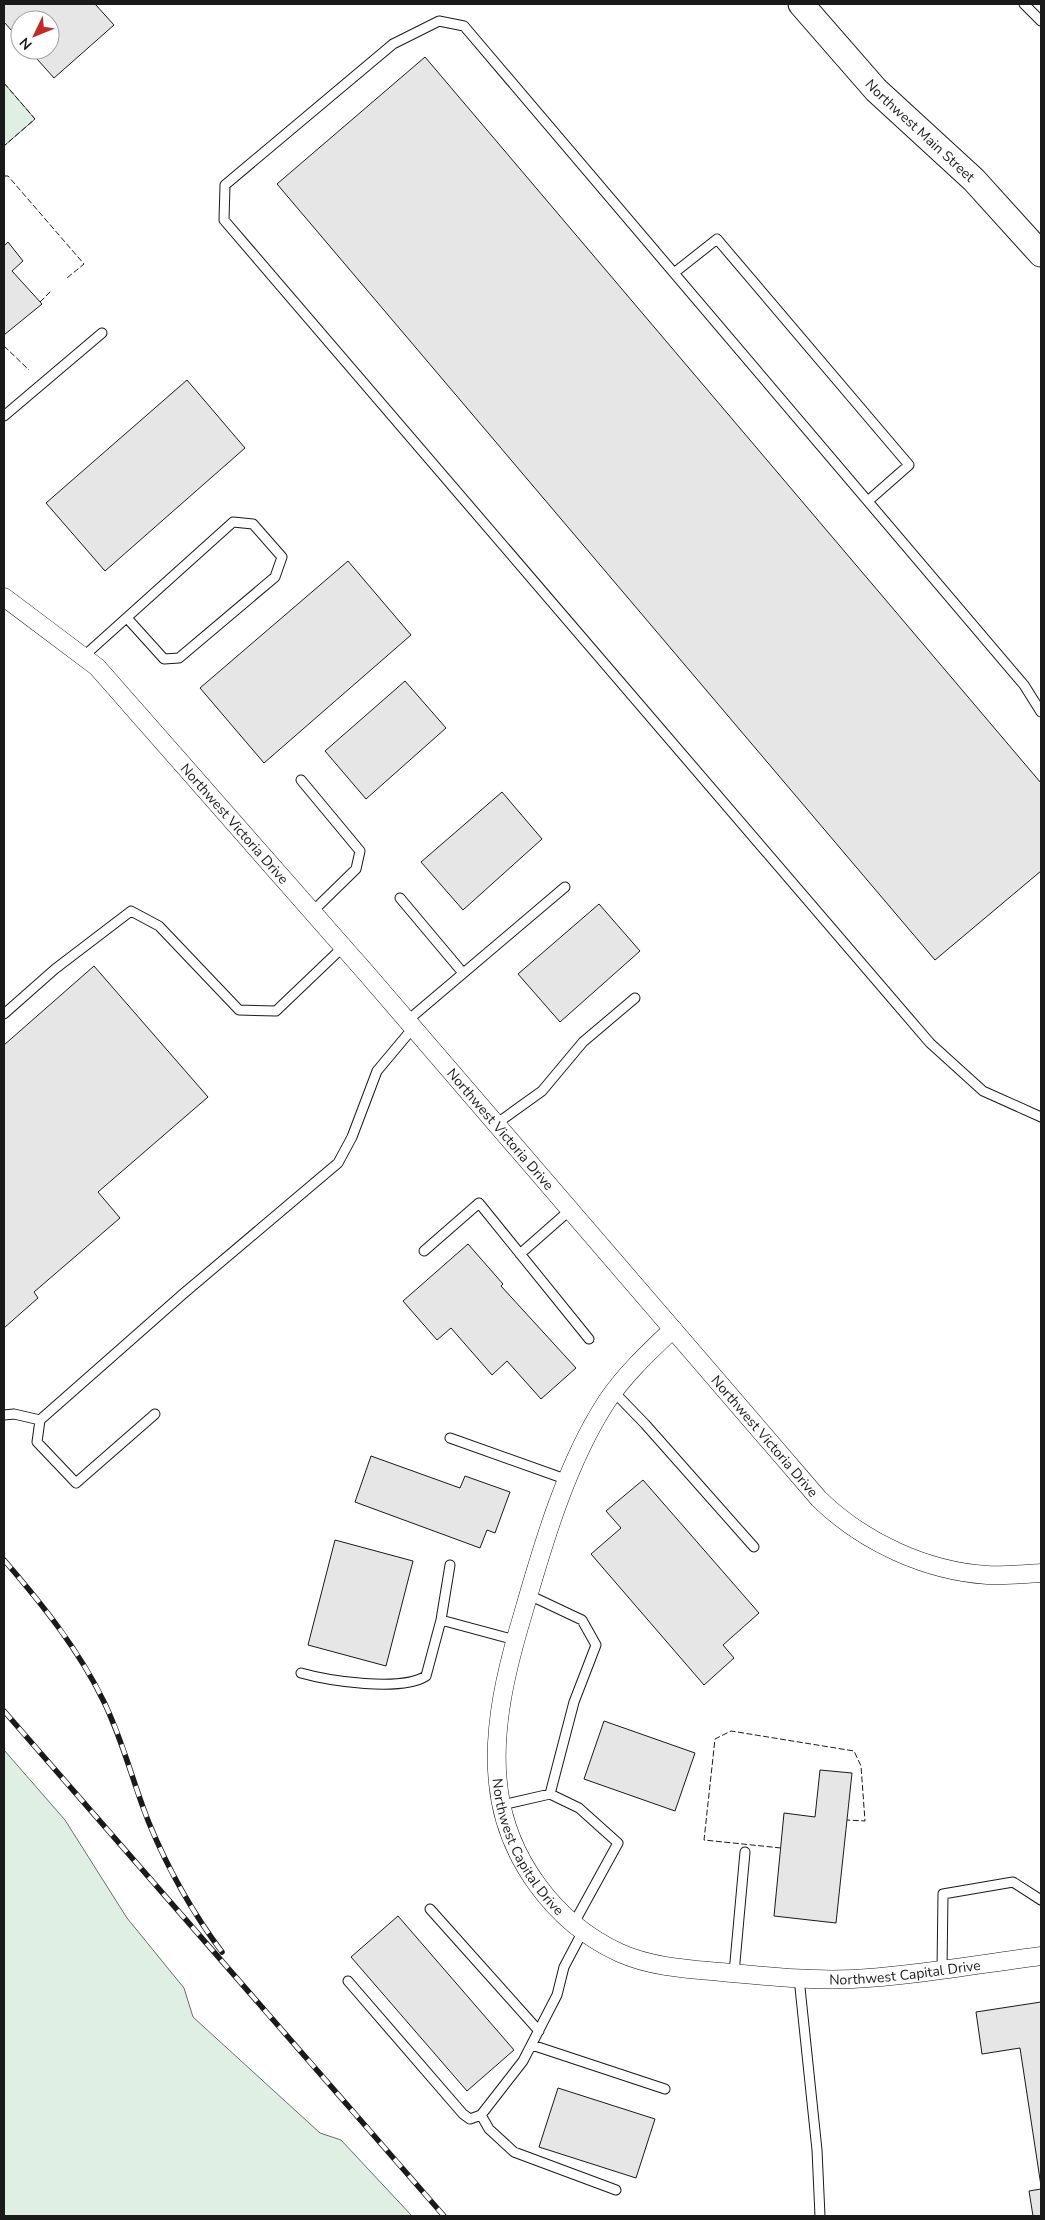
<svg xmlns="http://www.w3.org/2000/svg" width="1045" height="2220" viewBox="0 0 1045 2220" font-family="'Nunito Sans',sans-serif">
  <style>
    .green { fill: #e0efe3; stroke: #6a6a6a }
    .building { fill: #e6e6e6; stroke: #1a1a1a }
    .lines { fill: none; stroke-linecap: round; stroke-linejoin: round }
    .lane-casing { stroke: #1a1a1a; stroke-width: 11 }
    .street-casing { stroke: #1a1a1a; stroke-width: 19 }
    .secondary-casing { stroke: #1a1a1a; stroke-width: 27 }
    .lane { stroke: #fff; stroke-width: 9 }
    .street { stroke: #fff; stroke-width: 18 }
    .secondary { stroke: #fff; stroke-width: 25 }
    .rail-casing { stroke: #1a1a1a; stroke-width: 5.5 }
    .rail { stroke: #fff; stroke-width: 4; stroke-dasharray: 11; stroke-linecap: butt }
    .fence { stroke: #1a1a1a; stroke-width: 1; stroke-dasharray: 6 2.5; stroke-linecap: butt }
    .labels { text-anchor: middle; stroke-width: 4; stroke-linejoin: round; paint-order: stroke }
    .street-label { font-size: 14px; fill: #1a1a1a; stroke: #fff }
  </style>
  <rect width="100%" height="100%" fill="#fff"/>
  <path class="green" d="M4 83 35 119 4 146Z
    M4 1750 65 1820 127 1918 184 1988 193 2017 320 2133 341 2140 412 2216H4Z"/>
  <path class="building" d="M4 4H95L114 25 54 78 29 50H50V20H20V40L4 22Z
    M425 57 1041 783V871L935 960 277 184Z
    M8 242 23 261 12 271 42 304 4 335V246Z
    M187 380 245 448 105 571 46 503Z
    M348 561 411 635 264 763 200 688Z
    M405 681 446 728 366 799 325 751Z
    M502 792 542 839 463 910 421 862Z
    M599 904 640 951 560 1022 518 974Z
    M94 966 208 1097 98 1192 120 1218 34 1292 38 1298 4 1328V1045Z
    M468 1244 503 1284 501 1286 576 1368 541 1399 507 1361 492 1375 451 1328 437 1340 403 1301Z
    M371 1456 460 1488 465 1476 510 1492 495 1533 487 1530 480 1548 355 1502Z
    M643 1480 759 1613 723 1645 734 1658 704 1685 591 1554 621 1528 606 1511Z
    M335 1540 413 1561 386 1666 308 1645Z
    M604 1721 695 1753 675 1811 584 1779Z
    M820 1770 852 1773 836 1923 774 1916 784 1813 815 1817Z
    M398 1916 514 2050 467 2091 351 1957Z
    M1041 2002V2186L1020 2048 982 2054 976 2012Z
    M558 2088 655 2119 636 2178 539 2147Z
    M1041 2189V2216H1033L1029 2191Z"/>
  <g class="lines">
    <defs>
      <path id="lane" d="M1024 4 1041 21
        M674 273 717 239 909 465 868 501
        M4 416 102 333
        M84 656 233 522 253 524 282 557 275 577 179 658 164 659 127 618
        M1041 712 1024 685 464 26 439 21 393 44 225 185 224 220 930 1043 983 1091 1041 1117
        M301 780 360 851 356 869 312 912
        M400 898 463 973
        M4 1014 55 969 131 911 159 926 239 1010 276 1011 343 947
        M407 1021 565 887
        M496 1124 542 1091 583 1042 635 998
        M424 1251 479 1203 589 1339
        M520 1254 570 1210
        M614 1392 645 1424 754 1547
        M155 1414 76 1483 37 1442 40 1420 183 1294 338 1163 352 1137 377 1071 413 1028
        M4 1415 14 1414 40 1420
        M450 1438 568 1480
        M529 1595 582 1620 596 1645 574 1702 550 1794
        M441 1620 450 1565
        M301 1673C329 1681 401 1692 426 1676L441 1620 515 1640
        M502 1805 550 1794 579 1808 618 1843 574 1923
        M430 1909 539 2031
        M942 1969 943 1894 1013 1882 1041 1900
        M734 1973 745 1852
        M799 1978 817 2150 820 2216
        M348 1981 463 2114 470 2119 481 2115 523 2061 557 1995 564 1967 583 1931
        M532 2045 665 2089
        M481 2115 489 2129 514 2152 616 2190"/>
      <g id="street">
        <path id="s1" d="M4 597 97 667 367 974 819 1499C863 1542 926 1571 987 1575 1005 1576 1024 1574 1041 1573"/>
        <path id="s2" d="M673 1329C650 1351 625 1374 607 1401 567 1462 543 1544 523 1614 507 1667 492 1727 498 1783 505 1856 554 1923 620 1953 651 1967 688 1969 721 1972 765 1976 809 1981 853 1979 914 1976 980 1964 1041 1956"/>
      </g>
      <g id="secondary">
        <path id="s3" d="M801 4 876 90 974 180 1041 254"/>
      </g>
    </defs>
    <use href="#lane" class="lane-casing"/>
    <use href="#street" class="street-casing"/>
    <use href="#secondary" class="secondary-casing"/>
    <use href="#lane" class="lane"/>
    <use href="#street" class="street"/>
    <use href="#secondary" class="secondary"/>
    <defs>
      <path id="rail" d="M4 1560C42 1604 79 1650 104 1702 123 1741 133 1783 149 1823 168 1869 192 1912 222 1952
        M4 1711 444 2216"/>
    </defs>
    <use href="#rail" class="rail-casing"/>
    <use href="#rail" class="rail"/>
    <path class="fence" d="M4 83 35 119 4 146
      M4 176H8L84 264 67 278
      M40 302 51 291
      M4 346 29 370
      M781 1848 704 1840 715 1739 731 1731 854 1751 861 1766 865 1821 847 1820"/>
  </g>
  <g class="labels">
    <g class="street-label">
      <text dy="5" stroke="none"><textPath href="#s3" startOffset="174">Northwest Main Street</textPath></text>
      <text dy="5" stroke="none"><textPath href="#s1" startOffset="325">Northwest Victoria Drive</textPath></text>
      <text dy="5" stroke="none"><textPath href="#s1" startOffset="730">Northwest Victoria Drive</textPath></text>
      <text dy="5" stroke="none"><textPath href="#s1" startOffset="1135">Northwest Victoria Drive</textPath></text>
      <text dy="5" stroke="none"><textPath href="#s2" startOffset="571">Northwest Capital Drive</textPath></text>
      <text dy="5" stroke="none"><textPath href="#s2" startOffset="1006">Northwest Capital Drive</textPath></text>
    </g>
  </g>
  <rect width="1045" height="2220" fill="none" stroke="#1a1a1a" stroke-width="10"/>
  <g transform="translate(35 35) rotate(227)"><circle r="24" fill="#ffffff" stroke="#a3a3a3"/>
  <path d="M0-4L9 19L0 12L-9 19Z" fill="#c62828"/>
  <text y="-8" font-size="14" font-weight="bold" text-anchor="middle" fill="#1a1a1a">N</text>
  </g>
</svg>
